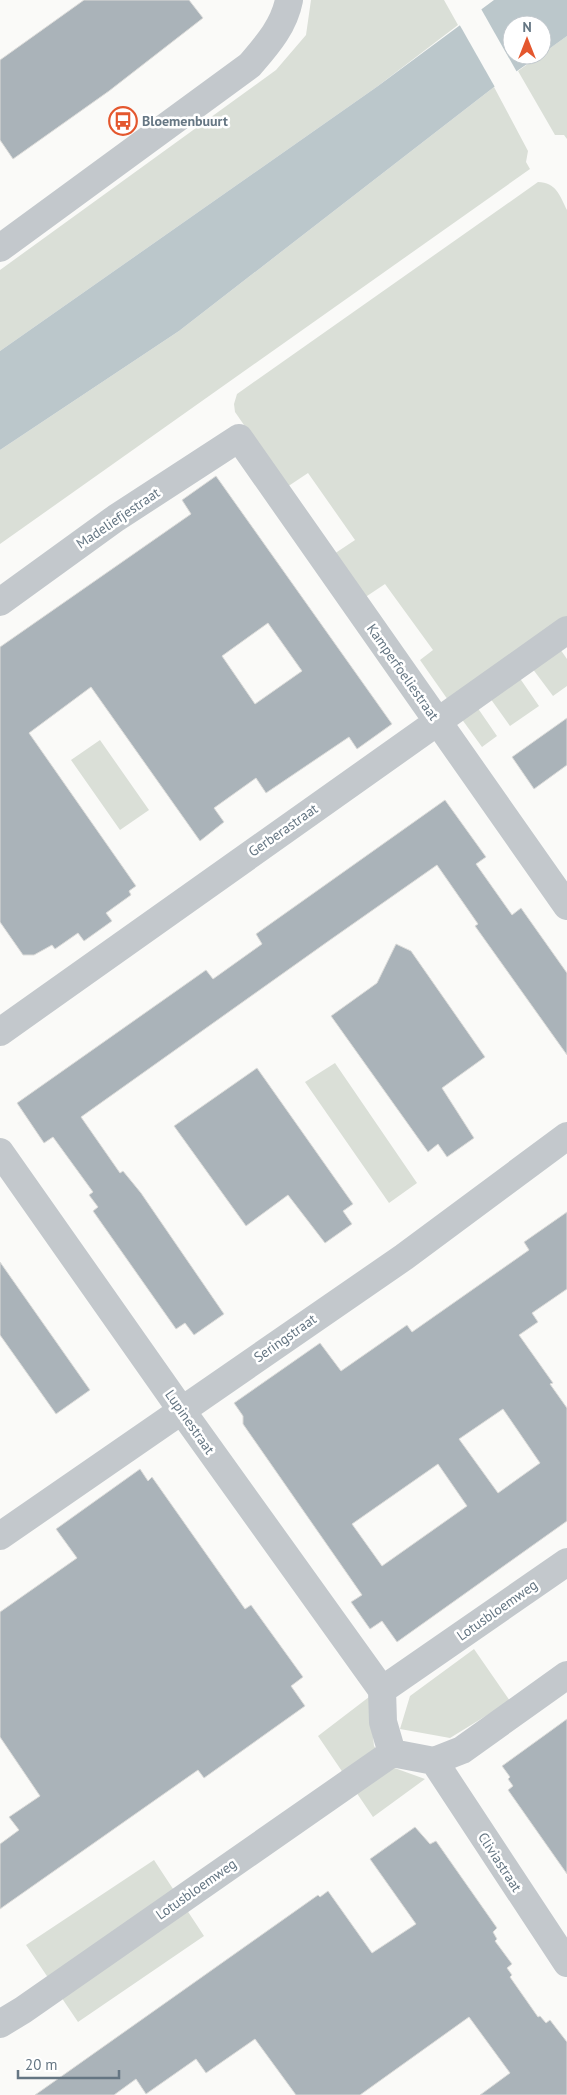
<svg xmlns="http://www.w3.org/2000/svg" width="567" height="2095" viewBox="0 0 567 2095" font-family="'PT Sans',sans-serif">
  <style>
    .green { fill: #dadfd7 }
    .water { fill: #bbc7cb }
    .pier { fill: #fafaf8 }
    .building { fill: #aab3b9; stroke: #dcdcda; fill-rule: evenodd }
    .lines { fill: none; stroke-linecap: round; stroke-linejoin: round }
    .minor { stroke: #c3c8cc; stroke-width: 28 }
    .labels { text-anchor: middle; stroke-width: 5; stroke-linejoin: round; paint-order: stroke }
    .poi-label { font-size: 14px; font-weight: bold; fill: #657683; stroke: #fff; text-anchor: start }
    .street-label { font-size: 14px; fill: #657683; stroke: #fff }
  </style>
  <rect width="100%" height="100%" fill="#fafaf8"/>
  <path class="green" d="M311 0H444L458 25 378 86 0 351V270L276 70 306 35Z
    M567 36V139L564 135H555L518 71Z
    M494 87 528 151 526 162 530 169 0 544V450L179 331Z
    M538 182C556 182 560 196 567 210V620L448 700 420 660 433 650 385 584 364 598 334 554 355 540 308 473 287 487 235 412 234 404 237 394Z
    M560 649 567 659V686L553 696 532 668Z
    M519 677 539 706 510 726 490 698Z
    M477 707 497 736 482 747 461 718Z
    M100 740 149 810 120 830 71 760Z
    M335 1063 417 1183 389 1203 305 1082Z
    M474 1649 510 1701 450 1738 400 1729 410 1696Z
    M369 1697 374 1746 389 1766 425 1779 373 1817 318 1736Z
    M154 1860 204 1936 78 2022 26 1945Z"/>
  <path class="water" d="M494 0H567V36L542 54V25H512V55H540L494 87 179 331 0 450V351L378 86Z"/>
  <path class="pier" d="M480 7 518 74 496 89 458 22Z"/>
  <path class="building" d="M84 0H189L203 18 109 91 13 159 0 140V60Z
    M216 476 392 724 357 749 349 737 266 793 256 778 214 808 224 822 200 841 91 687 29 733 136 886 129 891 131 895 106 913 112 921 84 941 78 933 55 949 52 945 34 955H23L0 922V647L191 514 182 500ZM268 623 302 671 255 704 222 656Z
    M567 718V765L534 789 512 757Z
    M445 800 486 857 476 864 512 915 521 908 567 973V1055L475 926 478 924 437 865 330 940 81 1117 120 1173 123 1171 141 1193 224 1314 194 1335 185 1323 176 1329 93 1211 98 1207 89 1195 93 1192 53 1137 44 1143 17 1103 206 970 213 979 262 944 256 934Z
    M396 944 411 951 485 1057 442 1088 474 1138 447 1157 438 1144 428 1152 331 1016 377 983Z
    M257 1068 353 1204 343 1211 352 1224 325 1243 288 1195 246 1226 174 1126Z
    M567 1212V1289L532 1313 538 1322 519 1335 553 1383 550 1384 567 1408V1521L397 1642 382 1621 370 1629 351 1602 362 1595 243 1424V1416L234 1403 320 1343 341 1371 407 1325 412 1332 529 1250 524 1242ZM503 1409 540 1463 498 1493 459 1439ZM438 1464 467 1506 382 1566 352 1524Z
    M0 1262 90 1390 56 1414 0 1335Z
    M140 1469 148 1481 152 1477 245 1609 251 1605 303 1677 291 1686 305 1706 204 1778 198 1770 0 1909V1844L19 1830 9 1817 40 1796 0 1737V1612L77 1558 56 1529Z
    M567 1719V1874L508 1790 513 1786 508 1779 510 1777 502 1766Z
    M415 1827 430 1844 436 1841 497 1928 493 1932 497 1939 495 1941 512 1964 507 1968 512 1975 510 1977 538 2017 540 2016 546 2023 550 2020 567 2042V2095H480L510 2073 469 2017 360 2095H296L255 2039 206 2073 196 2059 146 2094 136 2079 114 2095H35L318 1895 320 1897 328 1891 372 1953 416 1924 370 1859Z"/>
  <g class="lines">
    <path class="minor" d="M0 248 250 65C267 45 284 26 289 0
      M0 602 116 518 239 438 567 906
      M0 1032 567 630
      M0 1152 182 1411 382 1690
      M0 1536 404 1257 567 1136
      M382 1690 383 1722 392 1753 434 1761 462 1750 567 1675
      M382 1690 567 1562
      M434 1761 567 1963
      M0 2024 23 2010 392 1753"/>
  </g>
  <defs>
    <symbol id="bus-ring" viewBox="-11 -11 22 22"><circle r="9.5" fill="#fff" stroke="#e4572e" stroke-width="1.5"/><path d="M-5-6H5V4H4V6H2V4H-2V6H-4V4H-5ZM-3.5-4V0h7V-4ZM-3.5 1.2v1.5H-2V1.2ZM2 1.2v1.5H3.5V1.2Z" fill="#e4572e"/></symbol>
  </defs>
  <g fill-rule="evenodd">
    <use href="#bus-ring" x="107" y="105" width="32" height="32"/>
  </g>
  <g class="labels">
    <g class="poi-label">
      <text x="142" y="126">Bloemenbuurt</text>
    </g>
    <g class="street-label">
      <text transform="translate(118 518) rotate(-34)" y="5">Madeliefjestraat</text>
      <text transform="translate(403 672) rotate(55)" y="5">Kamperfoeliestraat</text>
      <text transform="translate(283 830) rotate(-35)" y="5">Gerberastraat</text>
      <text transform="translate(285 1338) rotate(-35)" y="5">Seringstraat</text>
      <text transform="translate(190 1422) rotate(55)" y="5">Lupinestraat</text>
      <text transform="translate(497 1610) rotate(-35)" y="5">Lotusbloemweg</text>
      <text transform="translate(500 1862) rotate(57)" y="5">Cliviastraat</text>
      <text transform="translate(196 1889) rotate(-35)" y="5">Lotusbloemweg</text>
    </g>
  </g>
  <g transform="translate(527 40)"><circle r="24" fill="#ffffff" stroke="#c1c8cd"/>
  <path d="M0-4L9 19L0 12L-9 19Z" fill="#e4572e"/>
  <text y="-8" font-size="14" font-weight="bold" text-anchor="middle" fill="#657683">N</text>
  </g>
  <path d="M18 2070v8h101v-8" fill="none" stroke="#657683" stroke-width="2.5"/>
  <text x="25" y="2070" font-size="15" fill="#657683" stroke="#ffffff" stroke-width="4" paint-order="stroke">20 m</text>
</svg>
